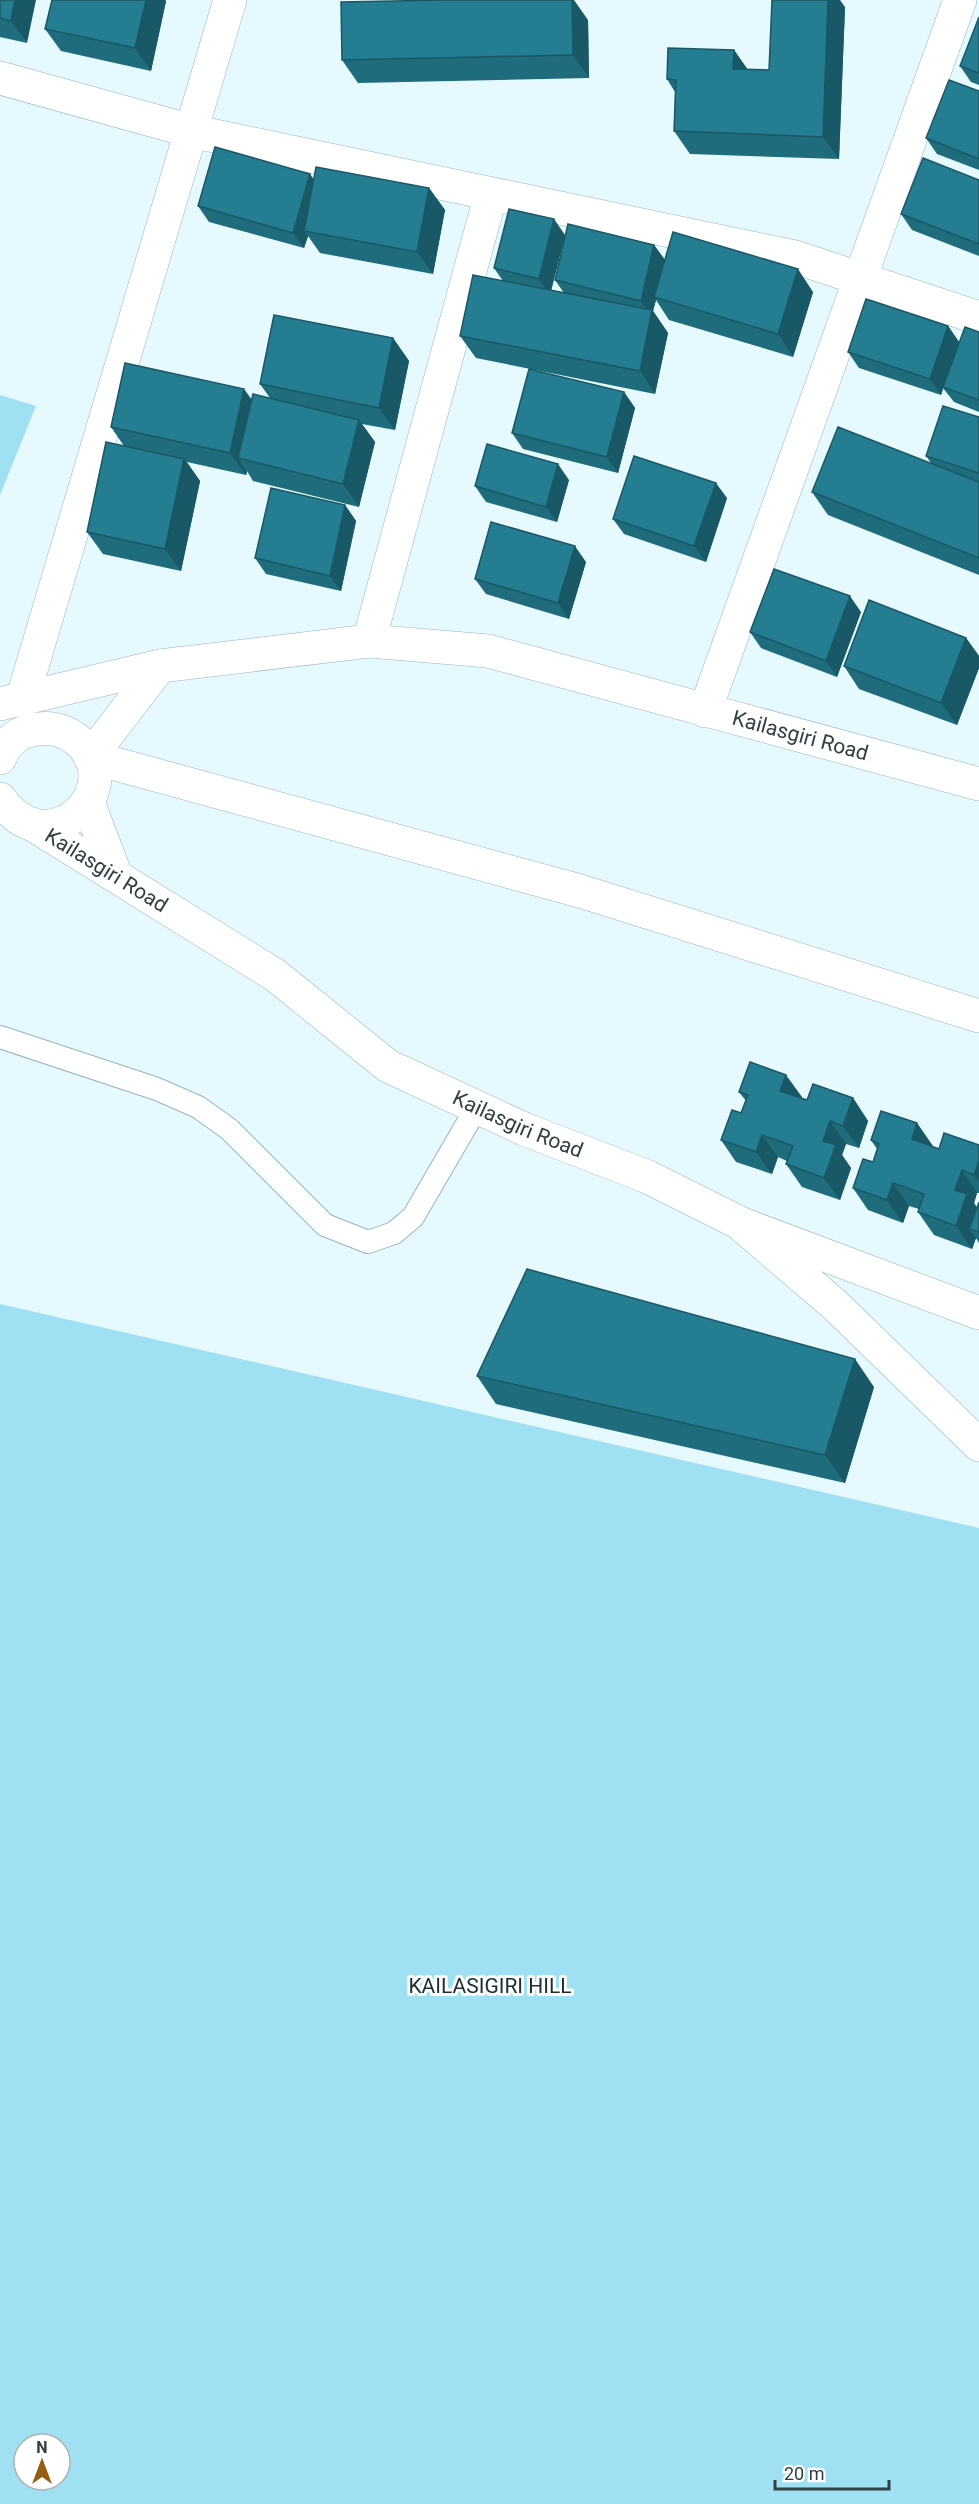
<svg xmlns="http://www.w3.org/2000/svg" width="979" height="2504" viewBox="0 0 979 2504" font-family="Roboto,sans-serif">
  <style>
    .green { fill: #9fe1f3; fill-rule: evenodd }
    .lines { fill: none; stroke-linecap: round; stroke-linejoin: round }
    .service-casing { stroke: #95b6bf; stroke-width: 24 }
    .minor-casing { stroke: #95b6bf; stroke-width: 34 }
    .tertiary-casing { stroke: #95b6bf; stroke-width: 34 }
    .service { stroke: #fff; stroke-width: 22 }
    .minor { stroke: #fff; stroke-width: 33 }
    .tertiary { stroke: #fff; stroke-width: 33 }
    .wall { fill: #1f6c7d }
    .shaded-wall { fill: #195866 }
    .building { fill: #247d91; stroke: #195866; stroke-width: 1.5 }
    .labels { text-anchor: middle; stroke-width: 6; stroke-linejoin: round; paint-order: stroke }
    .street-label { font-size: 21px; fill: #324043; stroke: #fff }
    .park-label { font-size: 21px; fill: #1a2e33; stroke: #fff }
  </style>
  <rect width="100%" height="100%" fill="#e5f9fe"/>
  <path class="green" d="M0 395 36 406 0 495Z
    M0 1304 979 1528V2504H0ZM24 2444H60V2480H24Z"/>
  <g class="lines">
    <defs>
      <path id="service" d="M0 1037 157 1089 198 1107 229 1129 325 1225 368 1242 394 1233 413 1217 477 1107"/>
      <path id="minor" d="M0 78 191 131 795 257 979 318
        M369 641 491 194
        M22 700 230 0
        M705 711 960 0
        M90 757 580 891 979 1016
        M742 1224 979 1313"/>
      <g id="tertiary">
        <path id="s1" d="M0 704 160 666 369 641 488 651 979 784"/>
        <path d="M90 757 160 666"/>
        <path d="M0 758C6 741 21 730 38 729 52 727 66 731 77 740 131 785 51 870 0 799"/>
        <path d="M88 802 116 876"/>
        <path id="s2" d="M35 826 275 975 388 1066 524 1129 648 1177 738 1222 835 1305 979 1445"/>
      </g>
    </defs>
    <use href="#service" class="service-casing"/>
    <use href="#minor" class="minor-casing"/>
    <use href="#tertiary" class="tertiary-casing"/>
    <use href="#service" class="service"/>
    <use href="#minor" class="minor"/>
    <use href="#tertiary" class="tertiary"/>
  </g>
  <path class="wall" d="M0 0 27 43 0 37Z
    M52 0H165L166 1 151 71 61 51 45 29Z
    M845 7 839 159 690 154 674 131 675 92 667 79 734 50 748 70H769Z
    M979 17V85L971 82 960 66Z
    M588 20 589 78 358 83 342 60Z
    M979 91V170L937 154 926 138Z
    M314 179 429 188 445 210 433 274 320 253 308 236 304 248 209 222 198 206Z
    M979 180V256L912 230 901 214Z
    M565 235 551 291 564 293 555 280 654 245 665 260 813 292 793 357 669 320 656 300 653 311 668 333 655 394 476 358 460 336 503 281 494 268Z
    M948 326 959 342 979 332V412L954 402 943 388 941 395 859 368 848 352Z
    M393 338 409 361 395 430 362 424 375 442 359 507 253 481 247 471 246 475 187 462 200 481 181 571 103 554 87 532 124 446 111 427 252 400 270 398 260 384Z
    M624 392 635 408 618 473 523 449 512 433Z
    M979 417V575L828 515 812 492 931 463 926 456Z
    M569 480 557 522 486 502 475 486Z
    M727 498 706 562 624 534 613 519Z
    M345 505 356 521 341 591 266 574 255 558Z
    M586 562 569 619 486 594 475 579Z
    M861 612 837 677 761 648 750 632Z
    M966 638 979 656V668L957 725 859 689 844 666Z
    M739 1092 802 1097 801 1098 807 1100 853 1098 868 1121 859 1148 846 1144 842 1155 851 1168 840 1200 802 1187 786 1164 787 1161 778 1157 772 1174 736 1162 721 1140 741 1113 746 1101Z
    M917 1123 933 1147 939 1149 979 1145V1193H977L974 1203 977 1208 979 1202V1243L976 1238 972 1249 934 1235 918 1212 919 1209 909 1206 903 1223 868 1210 853 1188 873 1162 877 1149 871 1140Z
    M477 1376 874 1387 845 1483 496 1404Z"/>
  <path class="shaded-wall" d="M15 0H36L27 43 11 21Z
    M146 0H165L166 1 151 71 135 48Z
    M572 0H574L588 20 589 78 573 55Z
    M828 0H840L845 7 839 159 823 137Z
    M734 50 750 73 733 69Z
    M310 174 321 190 304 231 308 236 304 248 293 233Z
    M429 188 445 210 433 274 417 252Z
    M554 219 565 235 550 295 539 279Z
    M654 245 665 260 654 297 656 300 653 311 668 333 655 394 640 371 651 316 641 301Z
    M798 269 813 292 793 357 778 334Z
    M948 326 959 342 941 395 930 379Z
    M393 338 409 361 395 430 379 408Z
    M244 389 260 411 238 458 247 472 246 475 230 453Z
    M624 392 635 408 618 473 607 457Z
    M359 420 375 442 359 507 343 484Z
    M184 459 200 481 181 571 165 549Z
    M558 464 569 480 557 522 546 507Z
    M716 483 727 498 706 562 694 546Z
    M345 505 356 521 341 591 330 576Z
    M575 546 586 562 569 619 558 603Z
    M850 596 861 612 837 677 826 661Z
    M966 638 979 656V668L957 725 941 703Z
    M786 1075 802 1097 796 1113 780 1091Z
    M853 1098 868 1121 859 1148 843 1126Z
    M830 1121 846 1144 842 1155 851 1168 840 1200 824 1178 823 1141Z
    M917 1123 933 1146 928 1162 912 1139Z
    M762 1135 778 1157 772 1174 756 1152Z
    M979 1161V1181L974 1175Z
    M962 1170 977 1193 974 1203 979 1211 969 1229 976 1238 972 1249 956 1226 955 1190Z
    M893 1183 909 1206 903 1223 887 1200Z
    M855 1359 874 1387 845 1483 825 1455Z"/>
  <path class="building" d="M0 0H15L11 21 0 18Z
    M52 0H146L135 48 45 29Z
    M445 0H572L573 55 342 60 341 2Z
    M772 0H828L823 137 674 131 676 80 667 79 668 48 734 50 733 69 769 70Z
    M979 17V73L960 66Z
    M949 80 979 91V159L926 138Z
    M215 147 310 174 293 233 198 206Z
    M923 158 979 180V244L901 214Z
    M316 167 429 188 417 252 304 231Z
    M509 209 554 219 539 279 494 268Z
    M568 224 654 245 641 301 555 280Z
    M673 232 798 269 778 334 654 297Z
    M473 275 652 310 640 371 460 336Z
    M866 299 948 326 930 379 848 352Z
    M274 315 393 338 379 408 260 384Z
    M965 327 979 332V400L943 387Z
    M125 363 244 389 230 453 111 427Z
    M529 369 624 392 607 457 512 433Z
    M253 394 359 420 343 484 238 458Z
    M943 406 979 417V473L926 456Z
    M838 427 979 482V558L812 492Z
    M106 442 184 459 165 549 87 532Z
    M487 444 558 464 546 507 475 486Z
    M634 456 716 483 694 546 613 519Z
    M271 488 345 505 330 576 255 558Z
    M491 522 575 546 558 603 475 579Z
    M774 569 850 596 826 661 750 632Z
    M869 600 966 638 941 703 844 666Z
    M750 1062 786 1075 780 1091 807 1100 813 1084 853 1098 843 1126 830 1121 823 1141 836 1145 824 1178 786 1164 793 1146 762 1135 756 1152 721 1140 732 1110 741 1113 748 1095 739 1092Z
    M881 1111 917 1123 912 1139 939 1149 944 1133 979 1145V1161L974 1175 962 1170 955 1190 967 1194 956 1226 918 1212 924 1194 893 1183 887 1200 853 1188 863 1159 873 1162 879 1144 871 1140Z
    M979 1202V1232L969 1229Z
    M527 1269 855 1359 825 1455 477 1376Z"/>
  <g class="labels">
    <g class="street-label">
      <text dy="7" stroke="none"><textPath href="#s1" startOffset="818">Kailasgiri Road</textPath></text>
      <text dy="7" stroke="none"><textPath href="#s2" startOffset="84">Kailasgiri Road</textPath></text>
      <text dy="7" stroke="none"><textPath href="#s2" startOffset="570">Kailasgiri Road</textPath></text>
    </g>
    <g class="park-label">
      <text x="490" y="1993">KAILASIGIRI HILL</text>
    </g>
  </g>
  <g transform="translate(42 2462)"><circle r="28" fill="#ffffff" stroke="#adb3b4" stroke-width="1.5"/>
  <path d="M0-4.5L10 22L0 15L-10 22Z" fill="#945d16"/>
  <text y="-9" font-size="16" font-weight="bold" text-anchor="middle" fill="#324043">N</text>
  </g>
  <path d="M775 2480v9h114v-9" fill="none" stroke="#324043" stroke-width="3"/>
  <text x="784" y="2480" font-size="18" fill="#324043" stroke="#ffffff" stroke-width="4.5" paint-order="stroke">20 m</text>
</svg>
